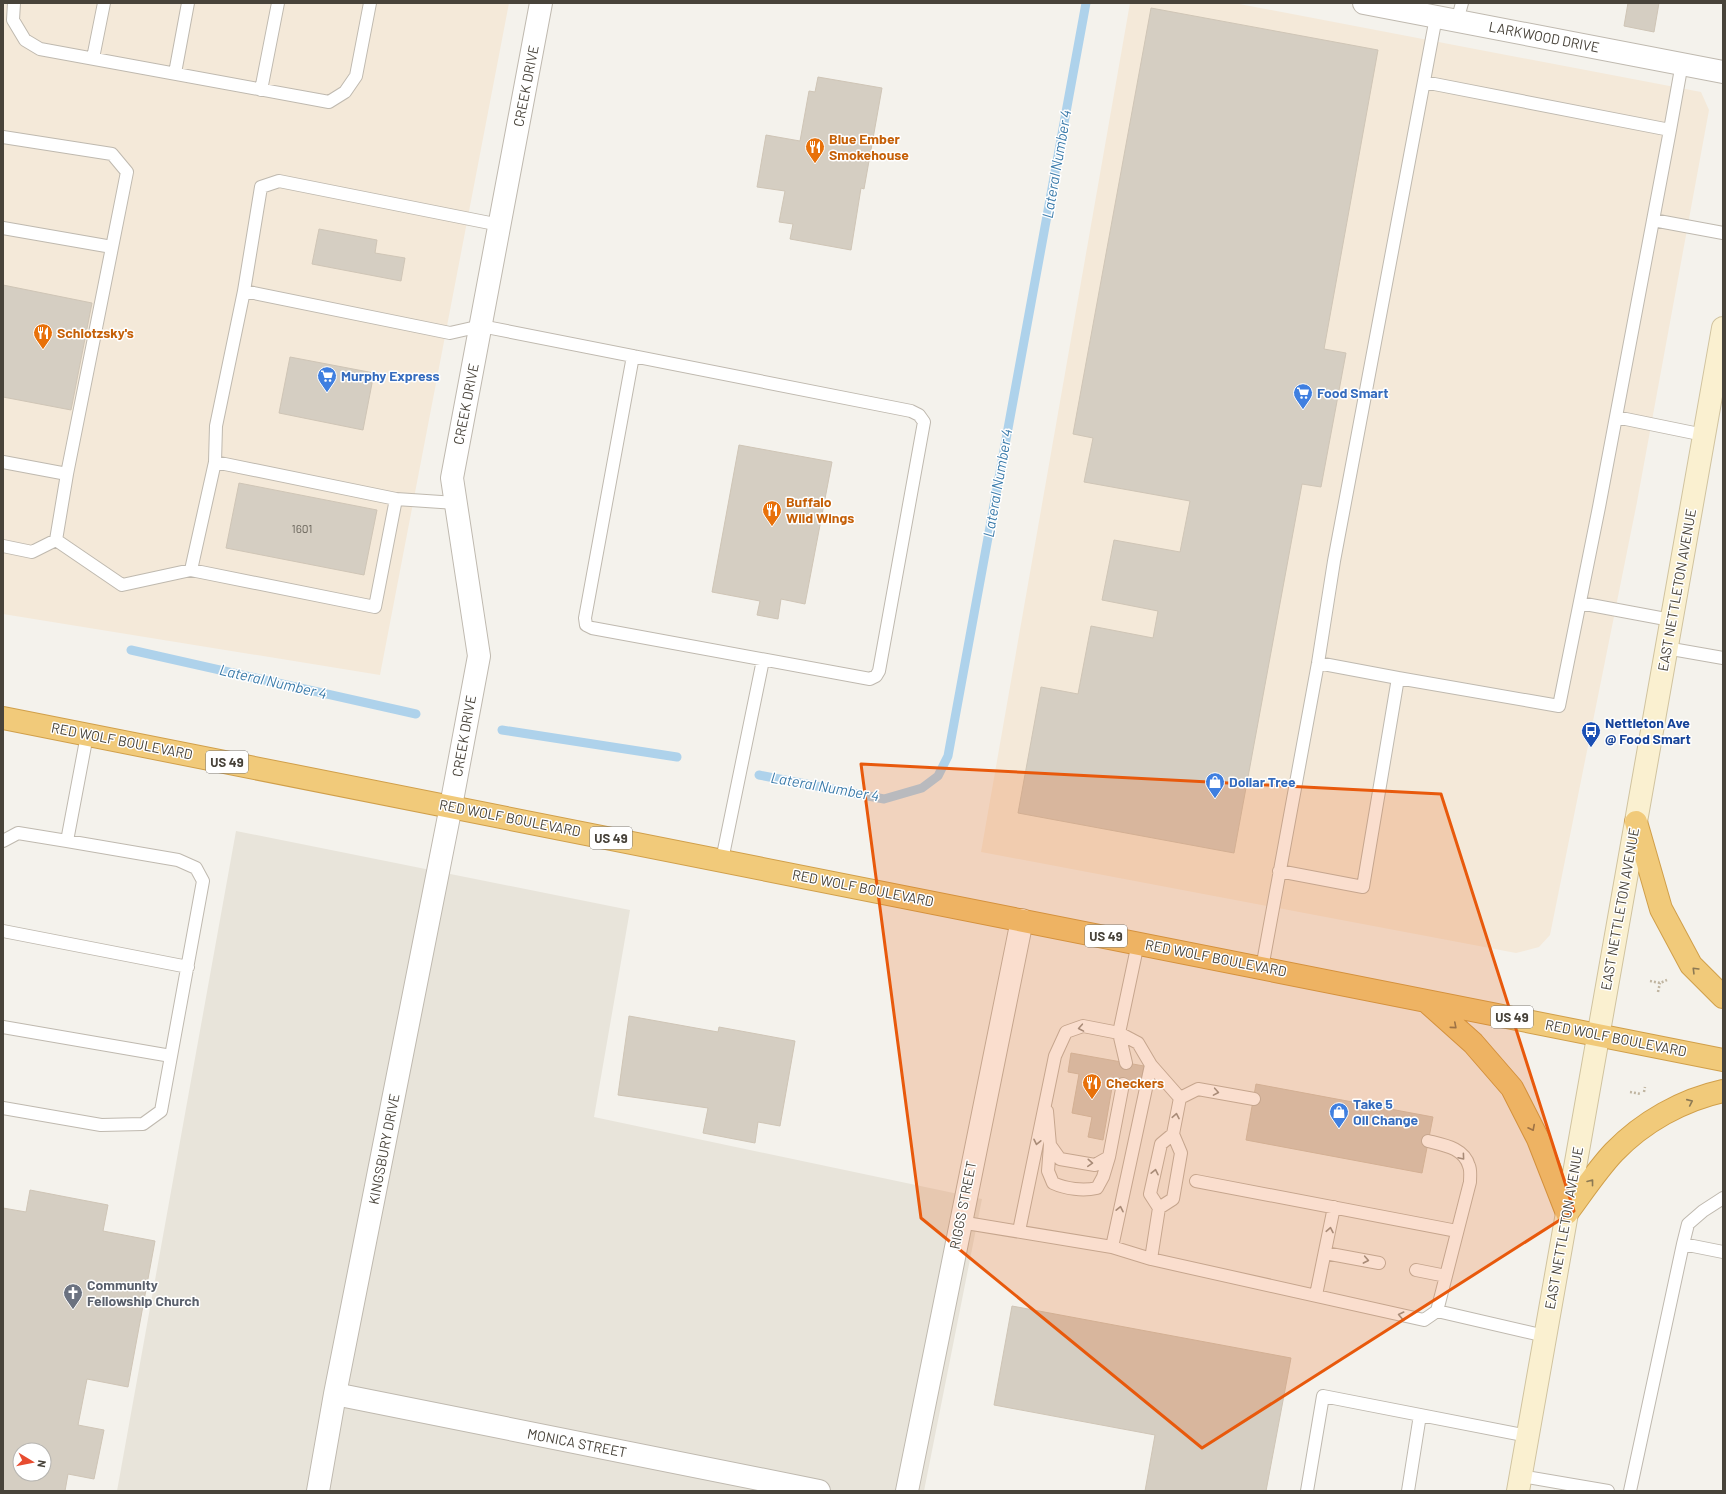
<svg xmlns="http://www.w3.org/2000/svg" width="1726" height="1494" viewBox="0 0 1726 1494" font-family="Barlow,sans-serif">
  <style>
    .residential { fill: #e8e4da }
    .commercial { fill: #f4e9d9 }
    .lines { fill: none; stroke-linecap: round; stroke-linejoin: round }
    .stream { stroke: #aed2eb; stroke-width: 9 }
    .building { fill: #d5cec2; stroke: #cfc5b6; fill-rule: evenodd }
    .lane-casing { stroke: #bfb9af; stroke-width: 14 }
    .street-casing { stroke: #bfb9af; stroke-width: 24 }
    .secondary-casing { stroke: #d0c39f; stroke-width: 24 }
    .highway-casing { stroke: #d09f4a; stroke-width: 24 }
    .path { stroke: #c0b5a1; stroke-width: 2.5; stroke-dasharray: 2 2; stroke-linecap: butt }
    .lane { stroke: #fff; stroke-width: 12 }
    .street { stroke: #fff; stroke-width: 22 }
    .secondary { stroke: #faf0d0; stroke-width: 22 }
    .highway { stroke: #f1ca7a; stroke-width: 22 }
    .oneway { stroke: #8c7954 }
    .oneway2 { stroke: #9a9893 }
    .marked { fill: #e8590c; fill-opacity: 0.2; stroke: #e8590c; stroke-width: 3; stroke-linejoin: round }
    .labels { text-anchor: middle; stroke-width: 3; stroke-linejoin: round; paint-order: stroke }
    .number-label { font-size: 12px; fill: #6b665c }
    .shield { fill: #fff; stroke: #7f7b75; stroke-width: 1 }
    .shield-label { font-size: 13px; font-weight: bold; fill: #48433a }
    .street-label { font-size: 14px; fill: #48433a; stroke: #fff }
    .food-label { font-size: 14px; font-weight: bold; fill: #c56008; stroke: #fff; text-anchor: start }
    .shop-label { font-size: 14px; font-weight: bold; fill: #366cbe; stroke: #fff; text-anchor: start }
    .transit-label { font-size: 14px; font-weight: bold; fill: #164399; stroke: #fff; text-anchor: start }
    .worship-label { font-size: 14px; font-weight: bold; fill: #5b616d; stroke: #fff; text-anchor: start }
    .water-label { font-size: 15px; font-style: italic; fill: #3c7cab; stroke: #fff }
  </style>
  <rect width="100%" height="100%" fill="#f4f2ec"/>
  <path class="residential" d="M236 831 630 910 594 1117 982 1199 924 1491H117Z"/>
  <path class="commercial" d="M3 3H509L380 675 3 614Z
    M1130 3H1234L1701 92 1709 110 1637 502 1550 935 1539 947 1516 953 981 852Z"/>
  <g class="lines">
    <path class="stream" d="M131 650 416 714
      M502 730 677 757
      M759 775 884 799 922 788 938 776 948 756 1086 3"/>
  </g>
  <path class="building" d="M1628 3H1659L1654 32 1624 26Z
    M1151 8 1378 50 1324 349 1346 353 1321 487 1302 484 1234 853 1018 813 1041 687 1078 694 1091 626 1153 638 1158 611 1102 600 1114 540 1180 552 1190 501 1084 482 1093 438 1073 434Z
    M818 77 882 88 864 189 861 188 851 250 790 239 793 224 779 222 785 191 757 187 766 135 800 141 809 91 815 92Z
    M319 229 377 240 375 253 405 258 401 281 312 264Z
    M3 285 92 303 71 410 3 397Z
    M290 357 374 373 363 430 279 413Z
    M739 445 832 462 805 604 781 599 778 619 757 615 760 601 712 592Z
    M239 483 377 510 364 575 226 548Z
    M629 1016 718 1032 719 1027 795 1041 780 1126 758 1122 755 1143 703 1133 708 1108 618 1095Z
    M1071 1053 1144 1066 1140 1087 1113 1082 1103 1140 1088 1137 1092 1117 1072 1113 1079 1074 1068 1072Z
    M1256 1084 1433 1117 1422 1173 1246 1140Z
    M30 1190 108 1205 103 1231 155 1241 128 1387 87 1379 78 1425 104 1430 94 1479 68 1474 65 1491H3V1208L26 1212ZM20 1450H44V1474H20Z
    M1012 1306 1291 1358 1266 1491H1145L1155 1435 994 1405Z"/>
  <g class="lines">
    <defs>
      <path id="lane" d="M14 3 13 20 25 40 40 49 329 102 345 92 356 76 370 3
        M1457 21 1462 3
        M93 58 104 3
        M175 73 188 3
        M261 90 278 3
        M1670 130 1682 63
        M3 137 112 154 127 172 67 474
        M1653 220 1723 233
        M3 228 112 247
        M244 291 261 187 279 181 500 225
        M1616 417 1704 435
        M3 462 67 474 56 540 122 585 191 570 375 607 396 499 215 462 191 570
        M215 462 216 426 244 291 450 333 481 326 911 411 919 415 924 422 879 671 876 676 870 679 592 628 586 625 585 618 633 356
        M396 499 456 503
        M3 546 32 552 56 540
        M1580 603 1671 620
        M1666 648 1723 658
        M1318 663 1398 678
        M3 841 18 833 67 841
        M722 860 763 660
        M1279 871 1363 887 1398 678 1559 706 1599 507 1670 130 1424 82
        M3 931 188 967
        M1262 968 1318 663 1334 561 1436 17
        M3 1027 171 1056
        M1126 1063 1119 1033 1138 943
        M1180 1098 1198 1089 1254 1099
        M3 1108 101 1125 143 1124 161 1111 203 881 196 868 178 860 67 841 87 735
        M1047 1111 1050 1145 1060 1159 1095 1165 1109 1157 1123 1084
        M1050 1145 1048 1171 1053 1183C1066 1189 1083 1191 1097 1188L1103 1177 1109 1157
        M1196 1181 1457 1231
        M1159 1208 1173 1199 1181 1153 1173 1134 1180 1098
        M960 1222 1112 1247 1151 1259 1424 1320 1437 1311 1470 1182C1470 1177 1471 1170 1469 1166 1464 1148 1444 1145 1428 1141
        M1019 1231 1055 1056 1066 1032 1083 1026 1119 1033 1138 1043 1151 1065 1180 1098
        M1683 1244 1688 1224 1703 1211 1723 1198
        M1112 1247 1151 1065
        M1325 1253 1379 1263
        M1151 1259 1159 1208 1150 1194 1161 1144 1173 1134
        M1416 1270 1446 1276
        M1316 1295 1334 1207
        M1437 1311 1545 1336
        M1521 1476 1608 1491
        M1307 1491 1323 1396 1528 1436
        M1408 1491 1420 1415
        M1630 1491 1683 1244 1723 1252"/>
      <path id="street" d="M1364 3 1723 72
        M335 1394 819 1491
        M318 1491 335 1394 451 806 479 656 452 478 541 3
        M907 1491 1022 920"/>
      <path id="secondary" d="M1518 1491 1723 328"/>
      <path id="highway" d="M3 718 1723 1060
        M1636 822 1661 909 1691 965 1723 997
        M1426 1001 1473 1043 1512 1088 1538 1139 1567 1213
        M1567 1213C1582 1193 1597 1170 1614 1152 1643 1122 1682 1100 1723 1091"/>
    </defs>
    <use href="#lane" class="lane-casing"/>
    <use href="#street" class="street-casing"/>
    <use href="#secondary" class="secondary-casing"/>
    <use href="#highway" class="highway-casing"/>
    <path class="path" d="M1650 981 1660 983 1667 980
      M1658 992 1660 983
      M1630 1092 1641 1094
      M1644 1092 1645 1087"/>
    <use href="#lane" class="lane"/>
    <use href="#street" class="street"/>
    <use href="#secondary" class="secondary"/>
    <use href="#highway" class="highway"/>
  </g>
  <defs><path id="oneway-chevron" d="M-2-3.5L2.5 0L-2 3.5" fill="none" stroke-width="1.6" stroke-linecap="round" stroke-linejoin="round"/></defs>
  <g class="oneway">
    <use href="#oneway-chevron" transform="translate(1695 970) rotate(-135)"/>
    <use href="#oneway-chevron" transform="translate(1454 1026) rotate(41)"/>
    <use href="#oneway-chevron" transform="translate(1690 1102) rotate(-24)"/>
    <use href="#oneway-chevron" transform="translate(1532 1128) rotate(63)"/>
    <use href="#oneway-chevron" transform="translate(1591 1182) rotate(-52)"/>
  </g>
  <g class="oneway2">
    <use href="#oneway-chevron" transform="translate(1081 1028) rotate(170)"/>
    <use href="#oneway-chevron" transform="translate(1216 1092) rotate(10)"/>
    <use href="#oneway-chevron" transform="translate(1176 1116) rotate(-79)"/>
    <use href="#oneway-chevron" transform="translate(1037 1142) rotate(102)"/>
    <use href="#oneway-chevron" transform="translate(1462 1157) rotate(50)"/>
    <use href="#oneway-chevron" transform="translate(1090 1163) rotate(4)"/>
    <use href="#oneway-chevron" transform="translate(1155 1172) rotate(-78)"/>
    <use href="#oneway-chevron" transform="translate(1120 1209) rotate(-78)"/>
    <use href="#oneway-chevron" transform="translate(1330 1230) rotate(-79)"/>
    <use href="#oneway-chevron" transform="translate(1366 1260) rotate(11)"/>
    <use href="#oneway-chevron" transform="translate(1401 1315) rotate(-167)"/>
  </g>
  <path class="marked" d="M861 764 1441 794 1574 1211 1202 1448 921 1218Z"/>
  <defs>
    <symbol id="restaurant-pin" viewBox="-11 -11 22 30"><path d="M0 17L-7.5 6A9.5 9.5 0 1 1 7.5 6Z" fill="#e8710a" stroke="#fff"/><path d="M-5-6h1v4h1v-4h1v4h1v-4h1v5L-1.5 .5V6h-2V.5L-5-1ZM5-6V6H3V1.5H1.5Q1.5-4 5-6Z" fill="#fff"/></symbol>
    <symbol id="supermarket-pin" viewBox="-11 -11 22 30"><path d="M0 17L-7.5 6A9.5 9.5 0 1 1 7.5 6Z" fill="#3f7fe0" stroke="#fff"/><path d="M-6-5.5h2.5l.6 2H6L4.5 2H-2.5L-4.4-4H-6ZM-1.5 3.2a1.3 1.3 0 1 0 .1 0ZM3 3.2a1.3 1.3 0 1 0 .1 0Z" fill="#fff"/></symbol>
    <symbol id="bus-pin" viewBox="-11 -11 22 30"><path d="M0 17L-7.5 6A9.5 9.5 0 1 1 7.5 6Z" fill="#1a4fb4" stroke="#fff"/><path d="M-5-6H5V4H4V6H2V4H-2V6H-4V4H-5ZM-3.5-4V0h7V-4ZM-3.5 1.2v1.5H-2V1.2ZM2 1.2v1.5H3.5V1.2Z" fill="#fff"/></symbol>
    <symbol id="shop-pin" viewBox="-11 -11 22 30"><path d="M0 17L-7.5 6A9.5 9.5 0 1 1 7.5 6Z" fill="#3f7fe0" stroke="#fff"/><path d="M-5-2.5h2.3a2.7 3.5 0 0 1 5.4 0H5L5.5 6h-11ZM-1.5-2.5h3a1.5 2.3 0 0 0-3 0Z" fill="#fff"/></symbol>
    <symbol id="church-pin" viewBox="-11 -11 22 30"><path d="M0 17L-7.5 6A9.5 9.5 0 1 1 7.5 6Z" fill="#6b7280" stroke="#fff"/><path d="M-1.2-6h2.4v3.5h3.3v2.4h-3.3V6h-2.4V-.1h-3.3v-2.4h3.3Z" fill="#fff"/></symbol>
  </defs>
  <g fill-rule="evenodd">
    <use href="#restaurant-pin" x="804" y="136" width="22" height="30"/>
    <use href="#restaurant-pin" x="32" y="322" width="22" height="30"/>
    <use href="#supermarket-pin" x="316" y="365" width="22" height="30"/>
    <use href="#supermarket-pin" x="1292" y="382" width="22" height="30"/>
    <use href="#restaurant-pin" x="761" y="499" width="22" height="30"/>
    <use href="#bus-pin" x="1580" y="720" width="22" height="30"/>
    <use href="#shop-pin" x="1204" y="771" width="22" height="30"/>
    <use href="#restaurant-pin" x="1081" y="1072" width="22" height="30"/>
    <use href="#shop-pin" x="1328" y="1101" width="22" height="30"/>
    <use href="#church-pin" x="62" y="1282" width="22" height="30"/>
  </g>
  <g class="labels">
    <g class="number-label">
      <text x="302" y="533">1601</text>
    </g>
    <g class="shield">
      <rect x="206" y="751" width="42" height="22" rx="3"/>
      <rect x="590" y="827" width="42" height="22" rx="3"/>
      <rect x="1085" y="925" width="42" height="22" rx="3"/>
      <rect x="1491" y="1006" width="42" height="22" rx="3"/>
    </g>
    <g class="shield-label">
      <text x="227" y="767">US 49</text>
      <text x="611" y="843">US 49</text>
      <text x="1106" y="941">US 49</text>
      <text x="1512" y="1022">US 49</text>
    </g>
    <g class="street-label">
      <text transform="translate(1544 37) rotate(11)" y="5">LARKWOOD DRIVE</text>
      <text transform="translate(526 86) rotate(-79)" y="5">CREEK DRIVE</text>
      <text transform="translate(466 404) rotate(-79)" y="5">CREEK DRIVE</text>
      <text transform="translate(1677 590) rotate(-80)" y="5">EAST NETTLETON AVENUE</text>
      <text transform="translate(464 736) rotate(-80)" y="5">CREEK DRIVE</text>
      <text transform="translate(122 741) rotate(11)" y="5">RED WOLF BOULEVARD</text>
      <text transform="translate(510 818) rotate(11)" y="5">RED WOLF BOULEVARD</text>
      <text transform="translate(863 888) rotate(11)" y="5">RED WOLF BOULEVARD</text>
      <text transform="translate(1620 909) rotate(-80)" y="5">EAST NETTLETON AVENUE</text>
      <text transform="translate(1216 958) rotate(11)" y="5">RED WOLF BOULEVARD</text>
      <text transform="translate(1616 1038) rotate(11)" y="5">RED WOLF BOULEVARD</text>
      <text transform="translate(384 1149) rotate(-79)" y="5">KINGSBURY DRIVE</text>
      <text transform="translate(963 1205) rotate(-79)" y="5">RIGGS STREET</text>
      <text transform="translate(1564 1228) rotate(-80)" y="5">EAST NETTLETON AVENUE</text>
      <text transform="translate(577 1443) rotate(11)" y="5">MONICA STREET</text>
    </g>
    <g class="food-label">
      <text x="829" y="144">Blue Ember<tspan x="829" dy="16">Smokehouse</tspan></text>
      <text x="57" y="338">Schlotzsky's</text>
      <text x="786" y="507">Buffalo<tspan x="786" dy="16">Wild Wings</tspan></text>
      <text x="1106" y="1088">Checkers</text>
    </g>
    <g class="shop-label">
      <text x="341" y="381">Murphy Express</text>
      <text x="1317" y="398">Food Smart</text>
      <text x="1229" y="787">Dollar Tree</text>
      <text x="1353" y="1109">Take 5<tspan x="1353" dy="16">Oil Change</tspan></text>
    </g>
    <g class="transit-label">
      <text x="1605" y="728">Nettleton Ave<tspan x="1605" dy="16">@ Food Smart</tspan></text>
    </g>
    <g class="worship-label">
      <text x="87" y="1290">Community<tspan x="87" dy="16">Fellowship Church</tspan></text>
    </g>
    <g class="water-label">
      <text transform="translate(1057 164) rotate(-80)" y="5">Lateral Number 4</text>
      <text transform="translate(998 483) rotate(-80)" y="5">Lateral Number 4</text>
      <text transform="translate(273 682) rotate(13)" y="5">Lateral Number 4</text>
      <text transform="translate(825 787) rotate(10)" y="5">Lateral Number 4</text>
    </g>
  </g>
  <rect width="1726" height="1494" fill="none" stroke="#48433a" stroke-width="8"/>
  <g transform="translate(32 1462) rotate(100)"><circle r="19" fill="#ffffff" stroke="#b6b4b0"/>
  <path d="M0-3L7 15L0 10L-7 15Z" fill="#e74c30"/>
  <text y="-6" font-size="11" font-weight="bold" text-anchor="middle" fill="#48433a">N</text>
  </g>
</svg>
